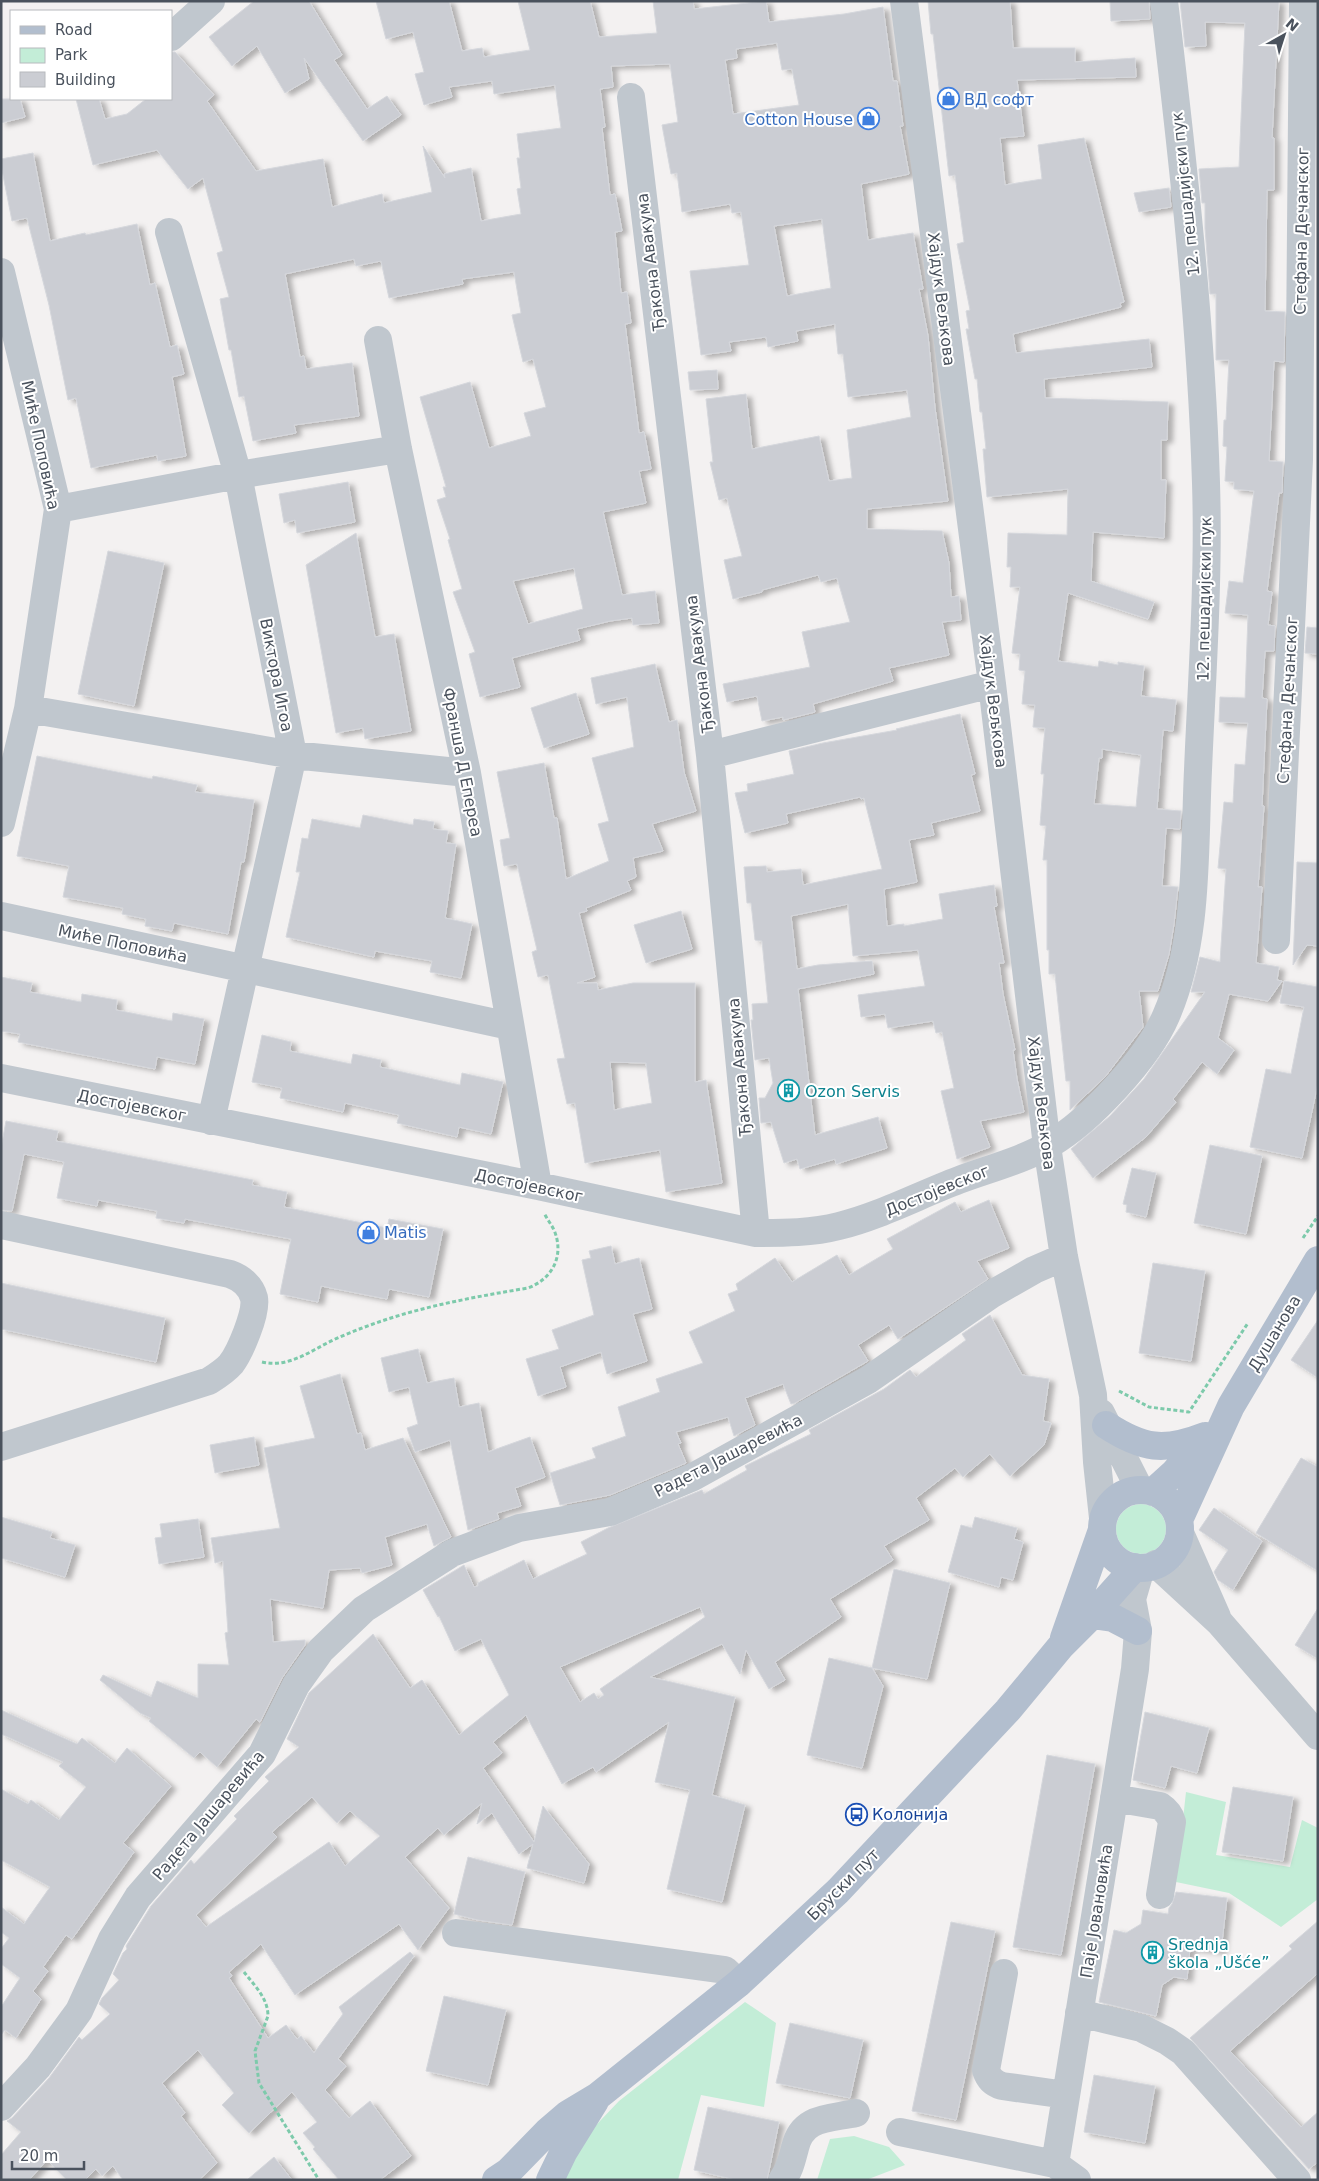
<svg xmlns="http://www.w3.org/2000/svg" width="1319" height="2181" viewBox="0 0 1319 2181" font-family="'DejaVu Sans',sans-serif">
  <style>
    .green { fill: #c3edd7 }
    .building { fill: #cbcdd3; stroke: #d5d7dc; fill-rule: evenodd; filter: url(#shadow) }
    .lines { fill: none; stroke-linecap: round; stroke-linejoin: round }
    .path { stroke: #7dcaab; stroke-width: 3; stroke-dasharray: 4 2.5; stroke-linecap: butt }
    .minor { stroke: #c0c7ce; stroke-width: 28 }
    .major { stroke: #b2bece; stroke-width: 28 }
    .labels { text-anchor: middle; stroke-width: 4; stroke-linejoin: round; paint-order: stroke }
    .shop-label { font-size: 16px; fill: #366cbe; stroke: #fff; text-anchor: start }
    .street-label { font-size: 16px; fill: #4a525d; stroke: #fff }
    .culture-label { font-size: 16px; fill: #0d838f; stroke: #fff; text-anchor: start }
    .transit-label { font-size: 16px; fill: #164399; stroke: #fff; text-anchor: start }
  </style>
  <defs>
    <filter id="shadow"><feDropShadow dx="5.5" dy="3" stdDeviation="2.5" flood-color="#0004"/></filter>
  </defs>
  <rect width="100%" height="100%" fill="#f3f1f1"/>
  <path class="green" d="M1116 1529a25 25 0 1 1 50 0a25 25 0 1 1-50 0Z
    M1186 1792 1226 1802 1216 1855 1290 1867 1302 1820 1318 1828V1899L1281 1927 1229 1893 1176 1882Z
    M745 2002 776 2023 764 2107 701 2095 678 2180H565L580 2142 619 2101Z
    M854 2136 889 2147 905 2165 866 2180H817L830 2139Z"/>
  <path class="building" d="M254 1H309L342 55 334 60 367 109 387 96 401 115 363 141 304 58 309 79 285 93 257 46 232 66 209 37Z
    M376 1H449L462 51 482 48 484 57 530 50 518 1H590L599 37 657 33 653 1H693L694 9 766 1 769 22 844 14 883 7 893 81H897L903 126H900L909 174 861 184 868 240 913 233 923 289H919L928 336 935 408 948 501 867 509V529L942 531 949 563 951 597 959 596 961 620 942 622 949 655 889 668 893 681 813 704 815 712 783 720V717L762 721 757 696 727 702 723 684 810 667 802 632 850 622 837 578 821 582 818 575 762 590V592L733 599 724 560 742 556 727 498 719 500 710 462H713L706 399 746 394 752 449 819 436 829 481 852 478 847 430 911 417 907 390 848 397 843 354H838L835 324 796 331 798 341 768 347 766 337 729 342 731 351 701 355 690 271 749 265 741 212 732 213 730 204 682 212 677 173 671 174 662 125 678 122 670 64 611 66 613 87 600 89 605 127 602 128 610 195 615 194 622 231 615 232 621 293 627 292 631 323 625 324 639 433 644 432 651 469 639 471 646 503 603 512 622 595 655 591 659 623 633 625 632 618 610 621 577 629 580 640 512 658 520 687 480 697 469 654 475 652 453 592 462 589 448 540 450 539 437 500 446 497 443 487H446L420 397 470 382 489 448 531 436 524 413 546 407 533 359 523 362 512 315 521 313 514 272 462 279 463 284 389 298 381 261 356 266 354 259 285 274 300 357 304 356 306 369 352 363 359 416 294 425 296 433 253 441 244 396 239 397 231 350H229L220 299 229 297 217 253 223 251 203 178 188 189 157 150 93 165 76 99H99L105 119 127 114 146 99H171V52H175L214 95 207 101 256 171 323 159 332 207 382 194 384 203 432 192 423 146 445 178 444 174 471 168 481 221 521 214 517 189 521 188 517 158H520L517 134 561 128 555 85 494 94 492 81 449 87 452 97 424 105 415 74 424 72 413 32 386 39ZM777 43 782 70 792 69 799 105 733 114 725 60 737 58 736 49ZM822 219 831 288 787 296 774 226ZM574 568 583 609 528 624 513 581Z
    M928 1H1010L1013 48H1075V62L1135 58 1136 77 1017 80 1024 136 1000 138 1005 185 1042 179 1038 145 1084 138 1124 302 1120 303 1121 307 1013 334 1016 353 1149 339 1152 367 1044 379 1045 398 1168 402 1167 440H1161V480H1166L1164 538 1093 532 1091 581 1154 602 1148 619 1068 593 1058 661 1098 667 1099 661 1118 665V662L1144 666 1141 696 1176 700 1173 731 1163 730 1157 809 1181 811 1180 829 1166 828 1162 886 1178 887 1174 924 1169 954 1158 991H1139L1143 1027 1105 1077 1070 1110V1081H1066L1055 974H1049V950H1047V860H1043L1046 826 1040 825 1044 774H1041L1045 728 1033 727 1035 705 1022 704 1025 671 1019 670 1020 654 1012 653 1020 587H1010L1011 567H1007L1008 533 1067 535 1068 489 987 497 983 449H986L982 412H980L977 379H975L966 329H969L966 311 970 310 957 244 964 242 955 175 949 176 933 34H931ZM1102 749 1141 755 1136 807 1094 804 1099 758H1102Z
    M1110 1H1149L1150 19 1111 21Z
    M1180 1H1279L1272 138H1274V190H1267L1265 311 1285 312 1284 362 1274 361 1269 461 1283 462 1282 493H1279L1267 591 1272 592 1268 625 1275 626 1274 651H1265L1262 698 1267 699 1262 806H1264L1258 887H1262L1256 963 1279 967 1277 980 1282 981 1268 1001 1229 994 1218 1038 1234 1050 1217 1074 1202 1062 1173 1099 1176 1102 1146 1137 1093 1178 1071 1149 1110 1116 1144 1079 1205 992H1191L1200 957 1220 962 1226 869 1218 868 1224 802 1233 803 1235 764 1245 765 1248 723 1219 722 1220 697 1245 698 1248 615 1225 613 1229 581 1243 583 1254 491 1234 489V482L1225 481 1227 447 1223 446 1224 420H1226L1229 360H1216V294H1210L1205 228V203H1202L1199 169 1239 167 1245 23 1205 22 1206 46 1185 47Z
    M1 99H20L25 117 1 123Z
    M33 153 50 241 85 233 86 235 137 224 150 285 155 283 170 347 177 345 184 374 172 377 186 456 158 461 157 455 91 468 76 398 68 400 49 305 27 218 12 221 1 165V159Z
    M1169 188 1171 207 1139 212 1134 193Z
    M717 370 718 389 690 390 688 372Z
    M348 482 355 522 297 533 295 520 284 523 279 494Z
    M356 533 375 637 394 634 411 731 365 739 363 728 336 733 306 565Z
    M108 551 164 563 134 706 78 694Z
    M1307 627 1318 628V654L1305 653Z
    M655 664 669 722 677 720 684 772 696 811 652 824 663 851 633 858 636 877 627 881 631 890 586 908 587 911 579 913 595 977 577 983H597L598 990 633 983H695V1082L706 1080 722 1183 666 1192 660 1150 585 1163 575 1103 567 1104 557 1059 565 1058 548 975 538 977 532 952 537 950 517 864 504 866 500 840 510 838 497 772 544 763 554 818H557L566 879 609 861 598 824 609 821 592 758 634 747 627 697 596 704 591 678ZM610 1062 646 1063 652 1103 614 1110Z
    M576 693 589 734 544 748 531 708Z
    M960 714 975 774 971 775 980 811 931 823 934 835 909 840 917 882 884 889 887 926 904 924V926L943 919 939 894 994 885 997 906 994 907 1004 963H999L1003 994 1015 1050H1013L1017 1079 1024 1112 980 1121 990 1147 957 1159 941 1091 954 1088 942 1032 936 1033 933 1021 888 1028 885 1014 861 1017 858 995 925 986 918 950 853 956 848 904 791 916 797 969 818 965 872 961 874 974 798 989 815 1135 878 1117 887 1148 836 1164 835 1159 800 1169 797 1159 784 1163 771 1122 761 1123 759 1098H765L773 1083 769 1058 755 1060 751 1020H753L752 1004 768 1003 762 941 755 940 751 903H747L744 867 766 866 767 872 801 869 803 885 882 869 864 798 861 799 860 797 786 814 788 823 745 833 735 793 748 791 747 784 794 774 789 751 823 743 897 730 896 729Z
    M37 756 152 779 153 776 197 785 195 792 254 800 244 862H241L228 934 174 923 172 931 145 926 146 919 122 914 123 908 63 897 69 866 17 856Z
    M363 815 413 825 414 819 434 822 433 829 448 831 446 843 456 844 445 918 472 924 461 978 430 972 432 961 375 951 374 957 286 937 300 872H296L302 838 308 839 312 819 360 828Z
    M1297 862 1318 863V946L1307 945 1293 965Z
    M681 911 692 949 646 963 634 925Z
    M1 977 32 983 30 992 81 1002 82 994 117 1000 116 1010 172 1021 173 1013 204 1019 195 1064 157 1057 155 1069 18 1042 20 1034 1 1031Z
    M1284 981 1318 987V1083L1302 1158 1250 1147 1266 1069 1291 1074 1304 1007 1280 1003Z
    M262 1035 291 1042 290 1051 351 1064 353 1054 381 1060 380 1067 460 1085 462 1073 503 1082 491 1134 459 1127 457 1137 397 1123 399 1115 345 1103 343 1112 280 1098 282 1088 252 1082Z
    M6 1121 58 1131 56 1141 253 1180 252 1185 287 1192 284 1207 387 1228 389 1219 443 1229 429 1297 389 1289 387 1299 321 1286 318 1302 280 1294 291 1239 185 1219 184 1223 156 1218 157 1211 98 1200 97 1206 57 1198 64 1162 24 1154 12 1211 1 1210V1148Z
    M1210 1145 1262 1156 1246 1234 1194 1223Z
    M1132 1168 1156 1173 1146 1217 1126 1212 1127 1205 1123 1204Z
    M989 1200 1009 1248 977 1261 988 1279 898 1339 889 1325 858 1345 868 1361 795 1403 791 1404 783 1384 745 1398 755 1425 734 1436 728 1417 676 1432 681 1443 678 1444 686 1463 610 1495 560 1505 550 1473 596 1458 592 1448 626 1436 618 1407 660 1392 656 1379 703 1363 689 1332 735 1311 728 1294 738 1290 736 1284 775 1258 792 1282 837 1255 849 1275 893 1249 887 1239 955 1202 961 1212Z
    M611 1246 615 1264 639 1258 652 1309 633 1314 647 1361 607 1374 601 1352 560 1367 566 1387 538 1396 526 1359 559 1349 552 1330 594 1315 582 1260 591 1258 589 1251Z
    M1153 1263 1205 1271 1191 1361 1139 1353Z
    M1 1283 165 1318 156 1362 1 1329Z
    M990 1315 1022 1375 1049 1379 1043 1421 1051 1423 1044 1445 1010 1476 990 1454 963 1477 955 1468 916 1498 929 1520 884 1546 893 1560 830 1599 841 1617 775 1662 785 1680 769 1689 746 1650 740 1674 722 1644 650 1677 735 1697 712 1795 745 1805 722 1902 667 1889 690 1790 655 1782 669 1722 596 1772 593 1767 562 1784 526 1715 493 1742 502 1753 483 1768 534 1842 543 1806 589 1864 584 1883 527 1868 533 1844 519 1854 492 1813 477 1824 482 1803 444 1835 438 1828 405 1857 449 1908 418 1950 399 1924 295 1995 261 1944 229 1972 232 1976 229 1978 268 2038 286 2025 297 2039 301 2036 314 2053 343 2014 339 2007 410 1952 414 1956 338 2059 346 2066 325 2090 349 2118 370 2101 411 2156 380 2180H339L313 2149 315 2147 303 2133 317 2122 292 2092 249 2133 222 2105 234 2093 198 2050 162 2083 185 2113 181 2116 217 2163 199 2180H123L113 2166 102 2176 96 2169 85 2180H67L47 2160 29 2180H1V2155L21 2132 7 2121 12 2118 49 2078 79 2037 82 2040 110 2014 99 2004 102 1998 119 1980 113 1974 123 1953 127 1949 126 1946 151 1906 191 1860 194 1864 237 1819 234 1816 269 1781 265 1777 299 1747 287 1739 309 1693 373 1634 410 1688 422 1680 459 1735 509 1695 481 1639 455 1651 439 1616 438 1617 423 1590 464 1565 474 1587 478 1586V1583L524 1560 533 1579 587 1554 581 1542 608 1528 702 1490 704 1494 747 1470 745 1466 811 1434 809 1430 884 1389 910 1370 916 1377 966 1340 962 1334ZM700 1607 705 1617 600 1689 604 1695 598 1699 594 1693 580 1702 560 1667ZM312 1797 337 1823 350 1811 380 1836 345 1866 329 1842 206 1927 196 1915 277 1837 272 1832Z
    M1318 1320V1378L1291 1360Z
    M418 1349 427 1383 454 1378 459 1407 479 1403 488 1452 530 1437 545 1477 515 1488 521 1506 497 1513 499 1519 468 1530 450 1440 415 1452 407 1428 418 1424 409 1387 389 1392 381 1358Z
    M340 1374 357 1434 361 1433 365 1450 403 1438 451 1537 434 1546 427 1524 385 1537 392 1565 362 1573 360 1568 329 1570 323 1608 270 1599 273 1642 305 1640V1645L282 1678 260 1722 256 1719 217 1767 200 1752 194 1758 149 1721 151 1718 140 1713 100 1680 103 1675 151 1697 157 1681 198 1698V1664L229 1665 225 1633 228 1632 223 1561 215 1563 211 1538 280 1528 264 1448 315 1438 300 1386Z
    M254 1437 259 1465 215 1473 210 1445Z
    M1301 1458 1318 1467V1571L1256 1533Z
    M1214 1508 1262 1541 1233 1590 1218 1580 1214 1572 1228 1550 1199 1530Z
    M1 1517 52 1532 50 1538 75 1545 65 1577 1 1558Z
    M975 1517 1017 1528 1014 1539 1023 1542 1013 1580 1001 1577 999 1587 948 1572 961 1525 972 1528Z
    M198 1519 204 1557 159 1564 155 1538 162 1537 160 1524Z
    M894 1569 950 1583 927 1679 872 1668Z
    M1318 1608V1659L1295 1645Z
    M829 1658 872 1668 883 1686 862 1768 807 1755Z
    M1 1710 77 1744 82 1738 115 1763 127 1748 171 1786 123 1843 134 1852 72 1939 66 1935 43 1967 48 1971 33 1991 41 1999 16 2038 5 2030 1 2035V2007L20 1978 1 1964V1949L9 1938 1 1932V1907L24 1924 50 1887 1 1860V1789L28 1804 31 1800 59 1820 86 1787 59 1766 63 1762 1 1734Z
    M1145 1712 1209 1728 1197 1773 1171 1766 1165 1788 1133 1780Z
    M1047 1755 1095 1764 1061 1955 1013 1947Z
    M1233 1787 1293 1797 1283 1861 1222 1852Z
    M468 1857 525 1872 512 1925 478 1920 454 1914Z
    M1176 1892 1227 1898 1221 1951 1190 1948 1187 1979 1174 1977 1162 1985 1156 2016 1099 2002 1114 1930 1126 1933 1141 1924 1143 1910 1168 1914 1169 1908 1172 1904Z
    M1318 1921V1973L1230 2051 1301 2127 1318 2112V2162L1309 2169 1190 2038 1292 1949 1289 1946Z
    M951 1922 995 1931 956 2120 912 2111Z
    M444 1996 506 2010 488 2085 426 2071Z
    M790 2023 863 2040 850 2098 776 2083Z
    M1094 2075 1155 2086 1145 2143 1084 2132Z
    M708 2107 779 2122 767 2180H736L694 2170Z
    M274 2157 292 2180H247Z"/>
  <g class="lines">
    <path class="path" d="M1303 1238 1318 1216
      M262 1362C291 1369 315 1347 340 1337 402 1310 462 1299 528 1288 552 1279 565 1256 554 1230 551 1224 547 1219 544 1213
      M1119 1391 1149 1407 1189 1412 1248 1323
      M244 1972C254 1985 268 1998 268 2016L255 2051 259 2083 319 2180"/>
    <path class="minor" d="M904 1 992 684 1047 1146 1064 1257 1093 1395 1097 1462 1103 1518
      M171 37 211 1
      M631 97 710 755 756 1233
      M169 232 238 475 293 755 211 1121
      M1 272 58 509 28 709 1 823
      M378 340 398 449 467 773 538 1186
      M58 509 238 475 398 449
      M28 709 293 755 467 773
      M710 755 992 684
      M1 916 510 1026
      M1276 940 1299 460 1303 1
      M1 1078 538 1186 756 1233C784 1233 812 1233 839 1226 880 1216 919 1195 959 1180 988 1169 1024 1160 1050 1144 1090 1121 1148 1058 1166 1016 1199 940 1194 852 1198 770 1202 675 1209 579 1206 483 1201 322 1183 161 1164 1
      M1 1225 230 1274C241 1278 251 1286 254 1298 257 1313 240 1352 231 1364 225 1371 217 1376 209 1381L1 1447
      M1101 1413 1140 1490
      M1180 1533 1217 1617
      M1156 1564 1220 1623 1318 1736
      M1114 1798 1160 1806C1166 1810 1170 1814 1172 1822L1160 1895
      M456 1933 725 1970 739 1983
      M1004 1973 986 2070C989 2079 993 2083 1002 2086L1066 2095
      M1079 2013 1141 2028 1167 2041 1183 2052 1297 2180
      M1 2107 38 2067 79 2011 112 1939 138 1897 262 1754 296 1685 321 1650 364 1609 452 1553 519 1528 610 1512 693 1477 868 1380 992 1294 1034 1270 1064 1257
      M900 2132 1055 2164 1077 2180
      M1055 2164 1135 1669 1138 1631 1132 1599 1141 1568
      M782 2180C790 2170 792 2159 795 2148 802 2116 829 2119 856 2113"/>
    <path class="major" d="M1106 1425C1143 1449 1164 1452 1205 1436
      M1102 1529a39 39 0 1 1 78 0a39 39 0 1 1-78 0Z
      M1153 1492 1174 1473 1206 1436
      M1179 1520 1231 1406 1318 1260
      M1092 1615 1113 1618 1138 1631
      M1064 1638 1102 1530
      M496 2180 508 2172 547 2132 568 2114 598 2096 739 1983 838 1891 1008 1710 1061 1646 1092 1615 1135 1567
      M550 2180 564 2151 595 2101"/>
  </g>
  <defs>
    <symbol id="shop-ring" viewBox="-11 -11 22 22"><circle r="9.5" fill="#fff" stroke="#3f7fe0" stroke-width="1.5"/><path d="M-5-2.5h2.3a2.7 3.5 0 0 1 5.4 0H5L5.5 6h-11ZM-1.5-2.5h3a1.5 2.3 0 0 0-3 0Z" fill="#3f7fe0"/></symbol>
    <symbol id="building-ring" viewBox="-11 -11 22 22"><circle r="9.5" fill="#fff" stroke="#0f9aa8" stroke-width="1.5"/><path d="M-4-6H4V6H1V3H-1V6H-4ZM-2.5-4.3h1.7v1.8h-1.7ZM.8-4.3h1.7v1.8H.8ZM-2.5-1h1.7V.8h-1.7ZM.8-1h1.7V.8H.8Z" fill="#0f9aa8"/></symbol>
    <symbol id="bus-ring" viewBox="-11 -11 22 22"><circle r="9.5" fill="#fff" stroke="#1a4fb4" stroke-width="1.5"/><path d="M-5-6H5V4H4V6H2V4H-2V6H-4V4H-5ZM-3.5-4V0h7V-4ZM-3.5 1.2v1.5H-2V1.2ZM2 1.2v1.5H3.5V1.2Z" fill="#1a4fb4"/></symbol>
  </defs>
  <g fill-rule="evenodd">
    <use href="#shop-ring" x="936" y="86" width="25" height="25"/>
    <use href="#shop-ring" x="856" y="106" width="25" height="25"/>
    <use href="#building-ring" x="776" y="1078" width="25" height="25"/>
    <use href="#shop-ring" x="356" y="1220" width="25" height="25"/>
    <use href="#bus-ring" x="844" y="1802" width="25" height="25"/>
    <use href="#building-ring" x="1140" y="1940" width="25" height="25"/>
  </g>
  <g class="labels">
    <g class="shop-label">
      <text x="964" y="105">ВД софт</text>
      <text x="853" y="125" text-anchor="end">Cotton House</text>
      <text x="384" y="1238">Matis</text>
    </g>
    <g class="street-label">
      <text transform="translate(1185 194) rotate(-96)" y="6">12. пешадијски пук</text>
      <text transform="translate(1301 231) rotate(-89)" y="6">Стефана Дечанског</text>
      <text transform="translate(650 262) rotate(-97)" y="6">Ђакона Авакума</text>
      <text transform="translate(942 299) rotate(83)" y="6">Хајдук Вељкова</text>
      <text transform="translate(41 445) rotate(78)" y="6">Миће Поповића</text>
      <text transform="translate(1204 599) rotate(-89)" y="6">12. пешадијски пук</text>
      <text transform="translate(699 664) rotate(-97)" y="6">Ђакона Авакума</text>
      <text transform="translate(277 675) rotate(79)" y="6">Виктора Игоа</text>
      <text transform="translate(1287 700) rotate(-87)" y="6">Стефана Дечанског</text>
      <text transform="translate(994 701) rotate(83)" y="6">Хајдук Вељкова</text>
      <text transform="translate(463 762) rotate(79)" y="6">Франша Д Епереа</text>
      <text transform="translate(123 943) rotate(12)" y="6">Миће Поповића</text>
      <text transform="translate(739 1067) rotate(-95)" y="6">Ђакона Авакума</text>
      <text transform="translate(1042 1103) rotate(83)" y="6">Хајдук Вељкова</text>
      <text transform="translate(132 1105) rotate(11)" y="6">Достојевског</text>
      <text transform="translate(529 1185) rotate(12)" y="6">Достојевског</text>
      <text transform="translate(937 1190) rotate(-22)" y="6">Достојевског</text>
      <text transform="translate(1274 1333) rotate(-59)" y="6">Душанова</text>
      <text transform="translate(728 1455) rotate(-27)" y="6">Радета Јашаревића</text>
      <text transform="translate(208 1815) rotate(-50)" y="6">Радета Јашаревића</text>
      <text transform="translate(843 1884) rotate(-45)" y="6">Бруски пут</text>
      <text transform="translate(1096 1911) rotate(-81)" y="6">Паје Јовановића</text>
    </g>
    <g class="culture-label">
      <text x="805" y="1097">Ozon Servis</text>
      <text x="1168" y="1950">Srednja<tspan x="1168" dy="18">škola „Ušće”</tspan></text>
    </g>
    <g class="transit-label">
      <text x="872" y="1820">Колонија</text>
    </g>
  </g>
  <rect width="1319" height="2181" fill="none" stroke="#4a525d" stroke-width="5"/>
  <rect x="10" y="10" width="162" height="90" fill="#ffffff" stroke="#b7babe"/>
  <rect x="20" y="26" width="25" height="8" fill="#b2bece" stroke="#b7babe"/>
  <text x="55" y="35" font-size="15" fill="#4a525d">Road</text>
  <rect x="20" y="48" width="25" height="15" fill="#c3edd7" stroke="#b7babe"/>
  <text x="55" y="60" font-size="15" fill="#4a525d">Park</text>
  <rect x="20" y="72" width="25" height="15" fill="#cbcdd3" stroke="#b7babe"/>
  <text x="55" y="85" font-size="15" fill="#4a525d">Building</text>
  <g transform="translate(1284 35) rotate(39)" stroke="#ffffff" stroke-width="4" paint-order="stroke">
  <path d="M0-4L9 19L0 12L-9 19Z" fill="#4a525d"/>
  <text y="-8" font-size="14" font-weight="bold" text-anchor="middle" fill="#4a525d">N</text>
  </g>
  <path d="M12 2161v8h72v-8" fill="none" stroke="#4a525d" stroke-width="2.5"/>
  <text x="20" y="2161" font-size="15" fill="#4a525d" stroke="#ffffff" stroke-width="4" paint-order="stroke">20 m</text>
</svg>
